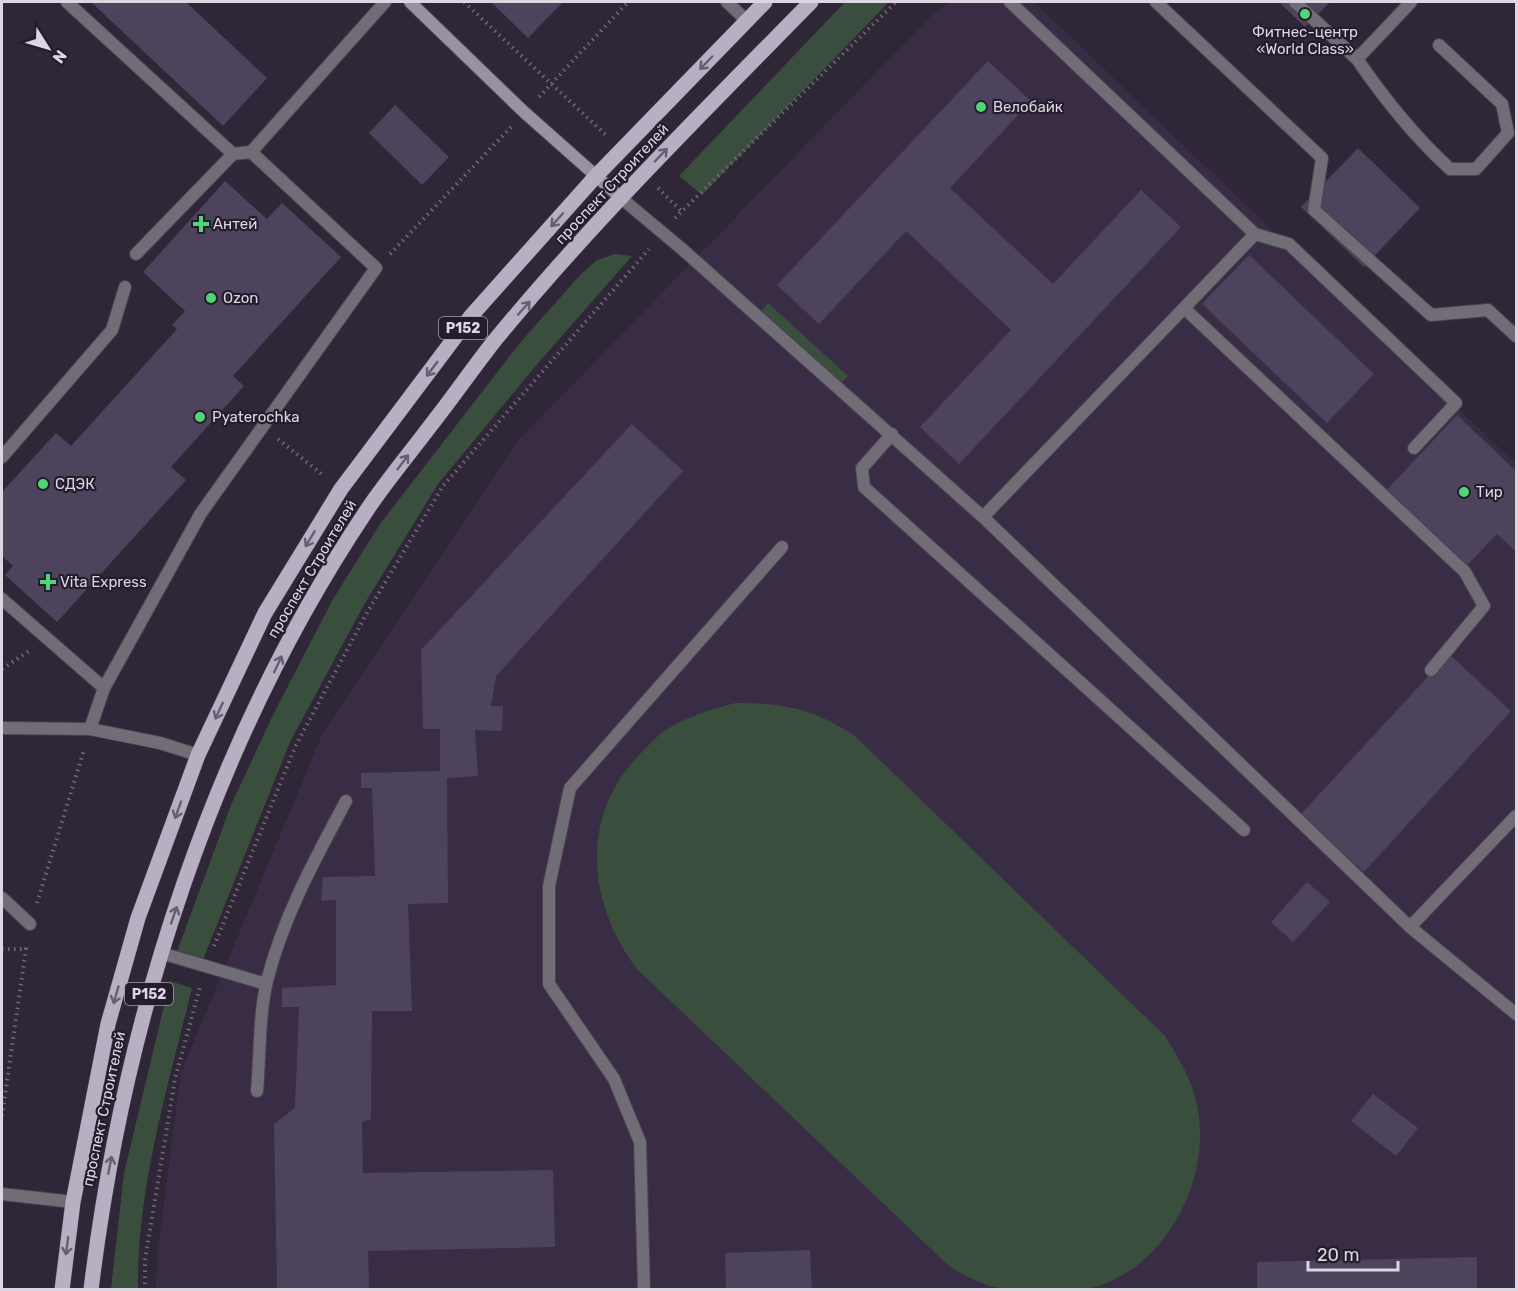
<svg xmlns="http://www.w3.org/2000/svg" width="1518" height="1291" viewBox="0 0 1518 1291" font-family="Rubik,sans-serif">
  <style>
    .built { fill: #392d46 }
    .green { fill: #3a4e3d }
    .building { fill: #4e435c }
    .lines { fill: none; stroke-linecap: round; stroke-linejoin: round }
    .lane-casing { stroke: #4b4253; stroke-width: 14 }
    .street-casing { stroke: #4b4253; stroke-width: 14 }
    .secondary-casing { stroke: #4b4253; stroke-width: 14 }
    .primary-casing { stroke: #4b4253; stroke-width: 16 }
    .path { stroke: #716979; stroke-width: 4; stroke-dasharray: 1.5 4.5; stroke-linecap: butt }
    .lane { stroke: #716d76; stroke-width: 12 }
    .street { stroke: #716d76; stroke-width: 12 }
    .secondary { stroke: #9992a1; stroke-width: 12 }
    .primary { stroke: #b8afc3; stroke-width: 15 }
    .oneway { stroke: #675e71 }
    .poi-dot { fill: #50d674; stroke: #251c2e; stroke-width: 2 }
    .labels { text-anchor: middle; stroke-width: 4.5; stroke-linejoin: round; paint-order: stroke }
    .shield { fill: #251c2e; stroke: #a59eac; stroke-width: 1.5 }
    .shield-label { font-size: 14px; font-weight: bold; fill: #dcd6e2 }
    .poi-label { font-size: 15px; fill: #dcd6e2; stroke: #251c2e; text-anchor: start }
    .street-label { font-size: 15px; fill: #dcd6e2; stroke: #251c2e }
  </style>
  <rect width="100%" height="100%" fill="#2f2638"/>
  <path class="built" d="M950 2H1034L1516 464V1289L156 1290 157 1257 181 1072 322 735 518 441 933 14Z"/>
  <path class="green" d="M845 2H889L702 195 679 176Z
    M615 254 632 256 539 362 438 484 365 603 290 742 200 967 174 960 231 805 273 715 333 599 380 524 519 344 581 274 597 260Z
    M768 303 848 376 834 391 754 319Z
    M736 703C784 703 816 709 856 737L1165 1036C1178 1057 1192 1079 1197 1105 1213 1180 1164 1273 1086 1289 1073 1291 1058 1290 1045 1290 1000 1290 990 1290 950 1267L637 969C587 903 579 815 641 753 648 746 656 737 664 731 687 717 710 709 736 703Z
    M170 981 192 988C168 1086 137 1188 138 1289H111L124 1173Z"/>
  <path class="building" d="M91 2H186L267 78 223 126Z
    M491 2H563L528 38Z
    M1279 2H1330L1305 27Z
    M988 61 1031 101 950 188 1053 284 1141 190 1181 227 959 464 920 427 1011 330 906 231 819 324 777 285Z
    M395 105 449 157 422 185 369 133Z
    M1358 148 1420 208 1364 267 1301 207Z
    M225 181 267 219 282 203 341 257 233 376 244 386 171 467 186 480 57 622 5 575 13 566 2 556V492L56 433 71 446 177 329 172 325 185 311 143 272Z
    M1249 255 1374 374 1327 423 1202 304Z
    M1457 415 1516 471V552L1497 534 1460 573 1380 497Z
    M632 424 683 471 496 676 491 706H503L502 731 475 730 478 776 447 778 448 903 408 904 412 1011H372L371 1119 362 1122 363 1173 553 1170 555 1247 368 1251 369 1290H277L274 1124 295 1108 299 1007H282V988L336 985V900L321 901 323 877 375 876 372 788H361V773L440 771V729H423L421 650Z
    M1449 654 1511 711 1364 872 1301 814Z
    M1307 882 1330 902 1293 942 1271 922Z
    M1373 1094 1418 1128 1396 1156 1351 1121Z
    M810 1250 812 1290H726L725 1253Z
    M1477 1257V1290H1257V1262Z"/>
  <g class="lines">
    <defs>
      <path id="lane" d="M67 2 233 154 251 152 376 268 201 513 104 688
        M727 2 747 21
        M1010 2 1255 234 1184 308 1465 572 1484 606 1431 670
        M1156 2 1322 158 1314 210 1431 315 1488 310 1516 336
        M1295 2 1357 59 1411 2
        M1357 59C1385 100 1414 136 1450 169H1476L1508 133 1502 104 1439 45
        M251 152 385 2
        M1255 234 1289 244 1456 403 1414 448
        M682 249 983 517 1184 308
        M136 254 233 154
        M892 434 862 468 864 487 1244 830
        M2 457 112 330 125 287
        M983 517 1410 927 1516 1014
        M2 599 104 688 90 729
        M2 728 90 729 160 743 198 755
        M2 898 30 924
        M1410 927 1516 816
        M161 953 266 984
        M257 1091C260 1057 259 1014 267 981 283 917 315 859 346 801
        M2 1194 73 1202
        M644 1290 640 1142 614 1079 549 984V886L570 788 782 547"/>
      <path id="street" d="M621 198 682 249"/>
      <path id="secondary" d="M410 2 524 112 621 198"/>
      <path id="primary" d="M62 1290 73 1202 108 1024 138 918 198 755 265 613 341 489 471 316 596 176 765 2
        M91 1290C124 1017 214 738 367 510 387 480 410 453 431 425 453 397 473 368 495 340 593 221 703 112 811 2"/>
    </defs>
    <use href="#lane" class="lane-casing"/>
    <use href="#street" class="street-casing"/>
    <use href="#secondary" class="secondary-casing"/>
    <use href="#primary" class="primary-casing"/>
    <path class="path" d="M464 2 607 136
      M539 97 628 2
      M658 188 681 211
      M675 218 896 2
      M390 254 511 127
      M278 439 324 476
      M2 669 29 651
      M37 903 84 750
      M214 946 296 745 368 611 443 486 649 249
      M2 949H26L27 943
      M2 1116 26 949
      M145 1290V1260L175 1079 200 987"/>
    <use href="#lane" class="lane"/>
    <use href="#street" class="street"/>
    <use href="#secondary" class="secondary"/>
    <use href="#primary" class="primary"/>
  </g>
  <defs><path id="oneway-shaft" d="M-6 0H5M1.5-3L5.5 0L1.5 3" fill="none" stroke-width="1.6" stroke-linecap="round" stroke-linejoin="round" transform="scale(1.5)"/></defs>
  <g class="oneway">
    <use href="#oneway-shaft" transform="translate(706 63) rotate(134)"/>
    <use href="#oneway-shaft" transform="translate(661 155) rotate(-46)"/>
    <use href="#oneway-shaft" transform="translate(557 220) rotate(132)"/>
    <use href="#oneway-shaft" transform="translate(524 308) rotate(-48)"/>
    <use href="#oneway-shaft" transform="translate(432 369) rotate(127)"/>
    <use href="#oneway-shaft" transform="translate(403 462) rotate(-53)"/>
    <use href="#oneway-shaft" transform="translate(310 539) rotate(121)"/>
    <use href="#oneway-shaft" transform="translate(278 664) rotate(-65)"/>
    <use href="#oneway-shaft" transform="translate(219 711) rotate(115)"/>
    <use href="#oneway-shaft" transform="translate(178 810) rotate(110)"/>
    <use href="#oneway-shaft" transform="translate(174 915) rotate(-71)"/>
    <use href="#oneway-shaft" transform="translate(116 995) rotate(106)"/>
    <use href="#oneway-shaft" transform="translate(110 1165) rotate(-79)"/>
    <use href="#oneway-shaft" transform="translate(67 1246) rotate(97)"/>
  </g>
  <g class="poi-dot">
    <circle cx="1305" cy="14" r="6"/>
    <circle cx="981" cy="107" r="6"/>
    <path d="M198 215h6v6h6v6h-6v6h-6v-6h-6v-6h6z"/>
    <circle cx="211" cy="298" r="6"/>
    <circle cx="200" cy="417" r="6"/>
    <circle cx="43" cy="484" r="6"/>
    <circle cx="1464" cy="492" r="6"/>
    <path d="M45 573h6v6h6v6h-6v6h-6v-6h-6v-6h6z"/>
  </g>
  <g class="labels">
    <g class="shield">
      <rect x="439" y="317" width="48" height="22" rx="4.5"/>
      <rect x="125" y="983" width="48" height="22" rx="4.5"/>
    </g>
    <g class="shield-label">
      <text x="463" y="333">Р152</text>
      <text x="149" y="999">Р152</text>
    </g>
    <g class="poi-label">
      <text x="1305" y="37" text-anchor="middle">Фитнес-центр<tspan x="1305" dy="17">«World Class»</tspan></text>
      <text x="993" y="112">Велобайк</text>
      <text x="213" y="229">Антей</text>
      <text x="223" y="303">Ozon</text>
      <text x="212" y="422">Pyaterochka</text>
      <text x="55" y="489">СДЭК</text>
      <text x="1476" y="497">Тир</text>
      <text x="60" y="587">Vita Express</text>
    </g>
    <g class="street-label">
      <text transform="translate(612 184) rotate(-47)" y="5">проспект Строителей</text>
      <text transform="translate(312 569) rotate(-59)" y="5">проспект Строителей</text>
      <text transform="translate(104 1109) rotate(-78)" y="5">проспект Строителей</text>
    </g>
  </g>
  <rect width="1518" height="1291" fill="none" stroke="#dcd6e2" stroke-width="6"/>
  <g transform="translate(48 48) rotate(127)" stroke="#251c2e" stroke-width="4.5" paint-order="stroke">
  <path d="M0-4.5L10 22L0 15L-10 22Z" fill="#dcd6e2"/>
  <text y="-9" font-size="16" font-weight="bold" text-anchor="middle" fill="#dcd6e2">N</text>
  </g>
  <path d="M1308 1261v9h90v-9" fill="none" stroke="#dcd6e2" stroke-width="3"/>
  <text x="1317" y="1261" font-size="18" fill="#dcd6e2" stroke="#251c2e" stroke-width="4.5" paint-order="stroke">20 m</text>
</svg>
